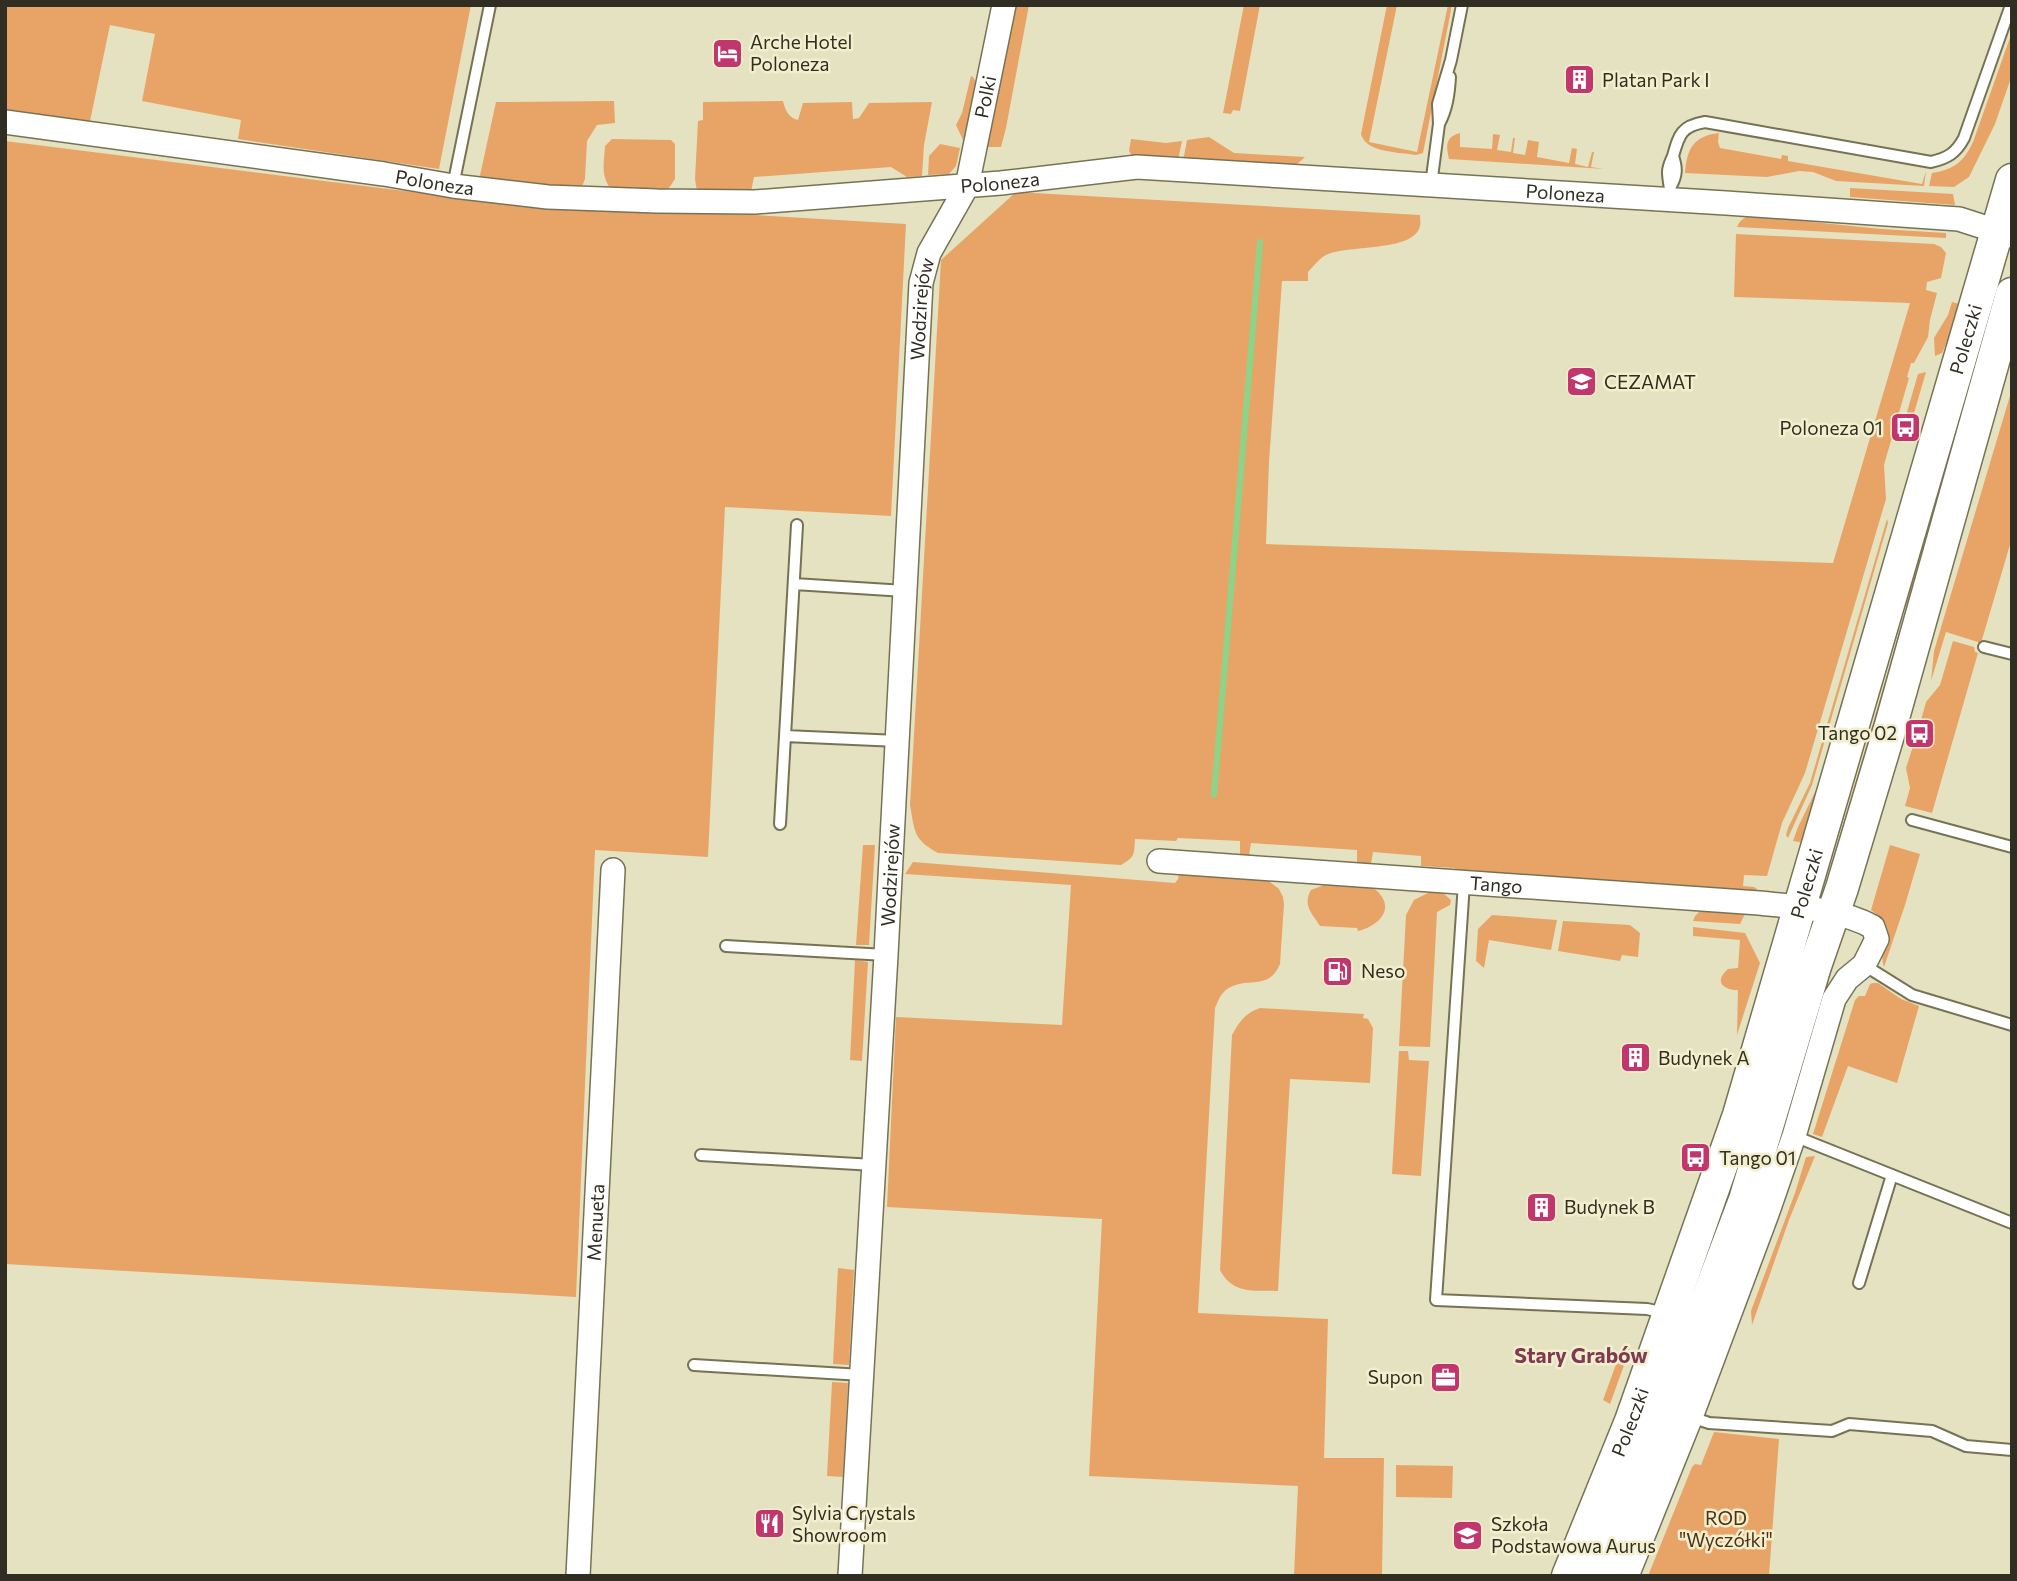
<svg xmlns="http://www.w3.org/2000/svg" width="2017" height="1581" viewBox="0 0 2017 1581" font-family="Commissioner,sans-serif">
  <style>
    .green { fill: #e8a467 }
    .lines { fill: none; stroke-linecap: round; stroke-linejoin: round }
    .stream { stroke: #8ed38a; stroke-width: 6 }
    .lane-casing { stroke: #767355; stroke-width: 14 }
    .street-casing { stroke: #767355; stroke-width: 26 }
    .secondary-casing { stroke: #767355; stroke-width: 35 }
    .lane { stroke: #fff; stroke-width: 10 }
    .street { stroke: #fff; stroke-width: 23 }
    .secondary { stroke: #fff; stroke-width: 32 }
    .labels { text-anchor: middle; stroke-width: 5; stroke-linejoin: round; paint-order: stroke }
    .poi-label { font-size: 19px; fill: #302e22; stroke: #f3efce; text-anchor: start }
    .street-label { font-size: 19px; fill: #302e22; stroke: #f3efce }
    .park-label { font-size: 19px; fill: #4e3013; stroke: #f3efce }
    .neighbourhood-label { font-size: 21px; font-weight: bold; fill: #7f3950; stroke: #f3efce }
  </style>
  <rect width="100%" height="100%" fill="#e5e2c1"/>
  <path class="green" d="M5 5H471L439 169 238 139 241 120 142 101 155 34 110 25 89 126 5 115Z
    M1014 5H1029L1006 128 1001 147H986Z
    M1244 5H1260L1240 111 1233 110 1231 114 1223 113Z
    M1387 5H1397L1369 142 1417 152 1448 5H1452L1423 153 1416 155C1399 152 1366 153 1361 134Z
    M2012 32V75L1995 124 1969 177 1954 187 1929 186 1932 173C1954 169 1963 163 1973 142Z
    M971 76 973 77 979 88 967 143 964 142 956 125 962 113Z
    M614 101 615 123 597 125 587 141 585 179 580 191 479 180 496 102Z
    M783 101C785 110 789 118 798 120L803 103 852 102 853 119 859 118 869 103 932 102 924 145 922 176 907 177 891 167 754 177 751 192H697L695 179 698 121 703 120V102Z
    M1460 133V147L1492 149 1493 134 1500 135 1497 150 1511 152 1513 138H1515L1513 153 1525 155 1528 140 1539 142 1537 157 1569 163 1572 148 1577 149 1575 164 1588 167 1592 152H1594L1591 167 1604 169 1449 159C1446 146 1445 137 1460 133Z
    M1719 133 1718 142 1720 148 1781 159 1782 155 1788 156V161L1922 184 1926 171 1924 186 1836 181 1813 172 1799 171 1767 177 1685 173C1687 149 1693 136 1719 133Z
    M1209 137 1234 153 1305 157 1296 165 1291 166 1183 161 1187 140Z
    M612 139 671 140 675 144V179L667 191H612C600 175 604 165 605 146Z
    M1131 139 1166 143 1182 141 1178 160 1134 159 1129 151Z
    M5 141 477 200 637 212 738 214 906 224 891 516 725 507 708 857 595 850 576 1297 5 1264Z
    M940 144 960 148 956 166 949 174 928 175 929 156Z
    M1850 188 1953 194 1955 205 1850 197Z
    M1016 192 1420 215C1420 219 1421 222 1420 226 1414 253 1344 244 1324 256 1318 260 1313 267 1308 272V281H1282L1269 462 1266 544 1833 563 1910 303 1734 297 1736 234 1934 244 1941 247 1946 253 1941 278 1927 282 1926 290 1937 293 1930 320 1928 337 1914 363H1911L1907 377 1909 378 1884 465 1886 499 1805 773 1782 823 1767 876 1744 875 1743 886 1754 887 1757 889 1756 892 1455 873V868L1421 866V856L1373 852 1371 864H1357V850L1251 843 1249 856 1240 855V841L1178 838 1176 841 1135 839C1134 855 1135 857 1121 865L938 853C913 839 915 832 910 805L941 260Z
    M1752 216 1881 229 1946 233V238L1737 227C1740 220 1744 217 1752 216Z
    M1952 302 1963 305 1942 353 1935 356 1934 338 1948 315Z
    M1984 312 1991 314 1925 537 1921 562 1842 854 1835 852 1904 618 1922 526Z
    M1926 372 1912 420 1905 419 1918 374Z
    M2012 389V538L1981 643 1946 632 1931 681 1934 651Z
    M1887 519 1888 523 1812 785 1788 838 1786 835 1788 828 1810 783Z
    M1953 641 1974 647 1975 652 1978 653 1932 813 1905 806 1910 788 1906 768 1914 743 1920 744 1925 726 1920 724 1926 702 1940 685Z
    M1827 754 1830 756 1804 843 1793 841 1798 827 1817 788Z
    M863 845H875L869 945H856Z
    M1890 845 1920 854 1905 905 1884 967C1877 945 1895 926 1871 910Z
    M913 862 1175 883 1178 879 1179 873 1266 879 1279 889 1283 897 1284 904 1280 964C1268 994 1241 973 1223 993 1219 997 1217 1004 1215 1008L1198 1313 1328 1319 1324 1458H1384L1382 1575 1388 1576H1294L1298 1486 1089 1476 1102 1219 887 1207 896 1017 1062 1025 1071 885 905 874Z
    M1324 885C1335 886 1364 885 1374 889 1377 890 1380 894 1382 897 1393 914 1373 928 1358 931L1357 928 1320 926C1313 914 1302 906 1311 890Z
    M1430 892 1443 893 1451 900 1450 905 1437 912 1430 1047 1399 1046 1406 915 1414 900Z
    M1702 909 1746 912 1740 924 1693 921 1695 916Z
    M1492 915 1557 920 1551 950 1489 940 1484 968 1476 961 1478 929Z
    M1563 921 1630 925 1640 933 1638 957 1622 955 1620 961 1558 951Z
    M1693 927 1745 933 1760 963 1737 1035 1738 990C1724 990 1713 982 1728 969L1738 968 1740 940 1693 936Z
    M855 960 868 962 862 1061 850 1060Z
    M1873 983H1878L1901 999 1919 1006 1897 1083 1848 1066 1822 1137 1813 1134 1855 1000 1859 996H1865L1870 984Z
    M1260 1008 1364 1014 1363 1018 1368 1019 1373 1028 1370 1083 1290 1079 1278 1291C1254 1290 1233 1295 1220 1270L1232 1035C1239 1022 1245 1013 1260 1008Z
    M1399 1051H1408L1409 1060 1429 1061 1421 1176 1392 1174Z
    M1815 1156 1789 1220 1752 1325 1751 1311 1795 1193 1806 1157Z
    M838 1268 854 1270 849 1365 833 1364Z
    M1622 1348 1630 1349 1610 1404 1603 1400Z
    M832 1382 848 1383 843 1477 827 1476Z
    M1714 1432 1779 1439 1769 1576H1648L1692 1467 1695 1464 1701 1465Z
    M1396 1465 1453 1466 1452 1498 1396 1497Z"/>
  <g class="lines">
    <path class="stream" d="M1214 795 1260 242"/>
    <defs>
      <path id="lane" d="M1439 124C1447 109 1449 94 1450 77
        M1431 185 1439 124 1438 104 1451 60 1462 5
        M453 186 490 5
        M1671 186C1677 175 1677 168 1673 156
        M1671 200C1671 190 1668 181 1668 172 1668 166 1671 161 1673 156 1679 135 1681 126 1705 122L1931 162C1948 158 1956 153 1964 138L2011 5
        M794 584 905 591
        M1984 647 2012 654
        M785 736 898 741
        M1912 820 2012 847
        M780 824 797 525
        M1464 883 1436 1300 1647 1309 1665 1313
        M726 946 886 955
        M1864 965 1912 995 2012 1025
        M1794 1136 2012 1223
        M701 1155 874 1165
        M1859 1283 1892 1175
        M694 1365 862 1375
        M1691 1417 1709 1423 1832 1431 1849 1424 1932 1431 1966 1446 2012 1450"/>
      <g id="street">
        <path id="s1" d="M5 122 384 174 453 186 548 197 657 201 755 202 1001 183 1137 167 1726 203 1959 219 2012 236"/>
        <path id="s2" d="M1159 861 1759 903C1797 907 1840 909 1873 927L1877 939 1864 965 1847 979 1834 999 1794 1136 1767 1214 1691 1417 1627 1576"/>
        <path id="s3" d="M578 1576 613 870"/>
        <path id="s4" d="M850 1576 886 955 921 283 929 253 967 186 1004 5"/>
      </g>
      <g id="secondary">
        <path id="s5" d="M1568 1576 1631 1421 1739 1115 2012 180"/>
        <path d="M1598 1576 1659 1427 1745 1200 1815 966 1842 888 1891 725 2012 294"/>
      </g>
    </defs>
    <use href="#lane" class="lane-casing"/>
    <use href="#street" class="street-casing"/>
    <use href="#secondary" class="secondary-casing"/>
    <use href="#lane" class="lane"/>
    <use href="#street" class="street"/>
    <use href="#secondary" class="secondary"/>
  </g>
  <defs>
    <symbol id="hotel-square" viewBox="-11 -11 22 22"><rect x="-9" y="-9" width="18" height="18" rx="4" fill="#c1366c" stroke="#f3efce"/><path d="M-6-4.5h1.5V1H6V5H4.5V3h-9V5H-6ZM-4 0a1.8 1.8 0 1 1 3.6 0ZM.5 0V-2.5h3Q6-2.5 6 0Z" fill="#fff"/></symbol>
    <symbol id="building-square" viewBox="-11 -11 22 22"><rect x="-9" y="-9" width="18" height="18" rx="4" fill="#c1366c" stroke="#f3efce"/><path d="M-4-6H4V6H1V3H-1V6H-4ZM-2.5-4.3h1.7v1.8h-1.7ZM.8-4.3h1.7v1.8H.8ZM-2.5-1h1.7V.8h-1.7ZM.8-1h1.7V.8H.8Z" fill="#fff"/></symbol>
    <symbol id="university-square" viewBox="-11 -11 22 22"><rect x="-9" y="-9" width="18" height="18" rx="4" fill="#c1366c" stroke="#f3efce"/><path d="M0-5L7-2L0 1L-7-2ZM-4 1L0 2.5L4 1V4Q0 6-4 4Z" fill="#fff"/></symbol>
    <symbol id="bus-square" viewBox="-11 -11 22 22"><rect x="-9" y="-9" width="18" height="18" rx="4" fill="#c1366c" stroke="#f3efce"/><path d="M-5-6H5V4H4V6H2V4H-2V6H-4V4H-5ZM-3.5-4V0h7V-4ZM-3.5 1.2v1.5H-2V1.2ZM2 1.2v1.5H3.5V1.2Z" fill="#fff"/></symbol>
    <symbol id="fuel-square" viewBox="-11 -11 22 22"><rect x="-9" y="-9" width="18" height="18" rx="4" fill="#c1366c" stroke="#f3efce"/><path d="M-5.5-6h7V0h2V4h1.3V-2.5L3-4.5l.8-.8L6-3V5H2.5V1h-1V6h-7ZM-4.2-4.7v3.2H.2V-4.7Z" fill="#fff"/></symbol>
    <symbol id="office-square" viewBox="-11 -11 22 22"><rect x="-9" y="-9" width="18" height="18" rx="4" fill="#c1366c" stroke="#f3efce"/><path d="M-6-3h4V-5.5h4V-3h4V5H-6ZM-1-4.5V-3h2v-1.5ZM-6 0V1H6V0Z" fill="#fff"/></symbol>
    <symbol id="restaurant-square" viewBox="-11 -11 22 22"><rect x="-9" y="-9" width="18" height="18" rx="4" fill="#c1366c" stroke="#f3efce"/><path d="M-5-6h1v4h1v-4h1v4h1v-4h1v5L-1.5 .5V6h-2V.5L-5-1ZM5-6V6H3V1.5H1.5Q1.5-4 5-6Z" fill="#fff"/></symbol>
    <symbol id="school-square" viewBox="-11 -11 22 22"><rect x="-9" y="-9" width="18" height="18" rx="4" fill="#c1366c" stroke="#f3efce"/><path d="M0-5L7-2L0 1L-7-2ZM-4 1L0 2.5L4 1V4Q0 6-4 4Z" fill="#fff"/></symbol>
  </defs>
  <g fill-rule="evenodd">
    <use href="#hotel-square" x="710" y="36" width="35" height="35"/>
    <use href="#building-square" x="1562" y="62" width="35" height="35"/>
    <use href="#university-square" x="1564" y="364" width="35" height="35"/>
    <use href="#bus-square" x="1888" y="410" width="35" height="35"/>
    <use href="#bus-square" x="1902" y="716" width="35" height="35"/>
    <use href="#fuel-square" x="1320" y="954" width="35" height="35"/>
    <use href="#building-square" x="1618" y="1040" width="35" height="35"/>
    <use href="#bus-square" x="1678" y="1140" width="35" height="35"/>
    <use href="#building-square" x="1524" y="1190" width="35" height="35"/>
    <use href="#office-square" x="1428" y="1360" width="35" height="35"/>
    <use href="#restaurant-square" x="752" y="1506" width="35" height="35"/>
    <use href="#school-square" x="1450" y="1518" width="35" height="35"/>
  </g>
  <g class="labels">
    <g class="poi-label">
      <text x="750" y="49">Arche Hotel<tspan x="750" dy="22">Poloneza</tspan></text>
      <text x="1602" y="87">Platan Park I</text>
      <text x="1604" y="389">CEZAMAT</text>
      <text x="1883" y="435" text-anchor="end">Poloneza 01</text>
      <text x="1897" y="740" text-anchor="end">Tango 02</text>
      <text x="1361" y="978">Neso</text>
      <text x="1658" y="1065">Budynek A</text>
      <text x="1719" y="1165">Tango 01</text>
      <text x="1564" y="1214">Budynek B</text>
      <text x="1423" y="1384" text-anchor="end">Supon</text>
      <text x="792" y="1520">Sylvia Crystals<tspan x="792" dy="22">Showroom</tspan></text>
      <text x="1491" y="1531">Szkoła<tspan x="1491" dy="22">Podstawowa Aurus</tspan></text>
    </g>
    <g class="street-label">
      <text dy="7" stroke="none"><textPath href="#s4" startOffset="1494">Polki</textPath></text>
      <text dy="7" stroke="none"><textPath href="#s1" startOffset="434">Poloneza</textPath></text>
      <text dy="7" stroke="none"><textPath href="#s1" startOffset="1001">Poloneza</textPath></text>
      <text dy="7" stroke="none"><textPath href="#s1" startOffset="1568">Poloneza</textPath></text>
      <text dy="7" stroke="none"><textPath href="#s4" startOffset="1269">Wodzirejów</textPath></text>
      <text dy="7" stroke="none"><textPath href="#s5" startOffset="1300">Poleczki</textPath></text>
      <text dy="7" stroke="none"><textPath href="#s4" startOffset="702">Wodzirejów</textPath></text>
      <text dy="7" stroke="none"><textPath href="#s5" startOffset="733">Poleczki</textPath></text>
      <text dy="7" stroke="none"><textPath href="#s2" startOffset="338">Tango</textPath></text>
      <text dy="7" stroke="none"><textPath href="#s3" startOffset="354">Menueta</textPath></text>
      <text dy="7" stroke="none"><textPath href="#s5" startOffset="166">Poleczki</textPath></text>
    </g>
    <g class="park-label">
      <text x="1726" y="1525">ROD<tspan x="1726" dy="22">"Wyczółki"</tspan></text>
    </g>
    <g class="neighbourhood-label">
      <text x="1581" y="1363">Stary Grabów</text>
    </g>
  </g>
  <rect width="2017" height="1581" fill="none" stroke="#302e22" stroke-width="14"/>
</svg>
